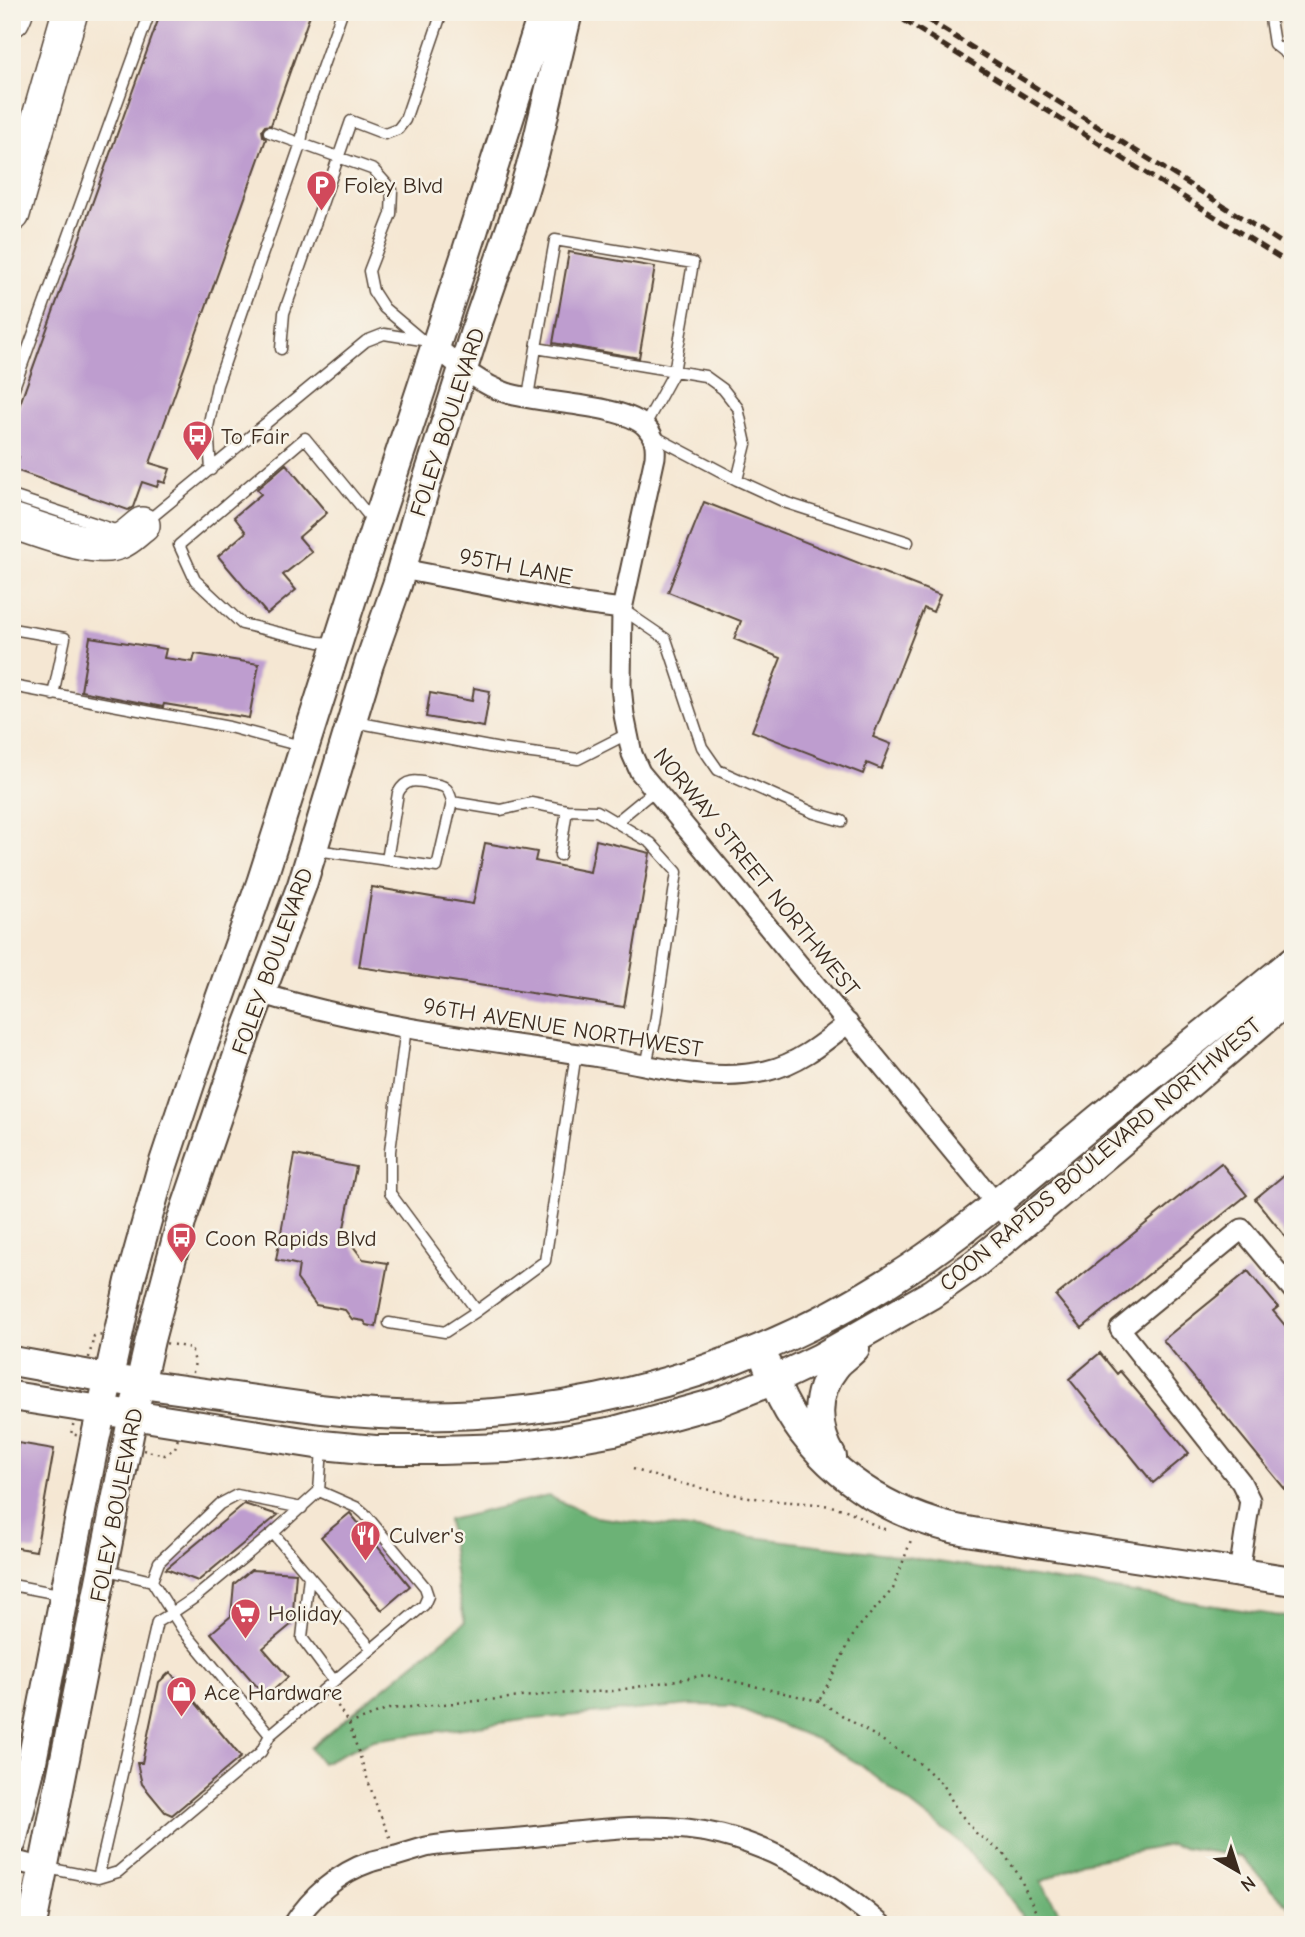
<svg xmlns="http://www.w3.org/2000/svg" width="1305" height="1937" viewBox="0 0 1305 1937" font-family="'Comic Neue',sans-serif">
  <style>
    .forest { fill: #6cb276; stroke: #546e4a; stroke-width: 2 }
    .building { fill: #be9dcf }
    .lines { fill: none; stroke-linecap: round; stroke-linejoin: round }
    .lane-casing { stroke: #574639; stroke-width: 13 }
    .street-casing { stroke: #574639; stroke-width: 23 }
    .secondary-casing { stroke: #574639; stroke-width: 32 }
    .highway-casing { stroke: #574639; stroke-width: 38 }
    .path { stroke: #574639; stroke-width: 2.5; stroke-dasharray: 2 5; stroke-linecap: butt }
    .lane { stroke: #fff; stroke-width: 10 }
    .street { stroke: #fff; stroke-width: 19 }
    .secondary { stroke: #fff; stroke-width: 28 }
    .highway { stroke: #fff; stroke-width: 35 }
    .rail { stroke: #3b2a1e; stroke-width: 5; stroke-dasharray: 10 5; stroke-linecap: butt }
    .labels { text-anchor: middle; stroke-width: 5; stroke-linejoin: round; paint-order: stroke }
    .poi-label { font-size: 23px; fill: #3b2a1e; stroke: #f7f3e8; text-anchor: start }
    .street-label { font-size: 23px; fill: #3b2a1e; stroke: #f7f3e8 }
  </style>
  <rect width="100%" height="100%" fill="#f7f3e8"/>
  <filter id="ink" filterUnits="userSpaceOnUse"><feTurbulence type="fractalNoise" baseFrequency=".0143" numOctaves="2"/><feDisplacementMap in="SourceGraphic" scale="14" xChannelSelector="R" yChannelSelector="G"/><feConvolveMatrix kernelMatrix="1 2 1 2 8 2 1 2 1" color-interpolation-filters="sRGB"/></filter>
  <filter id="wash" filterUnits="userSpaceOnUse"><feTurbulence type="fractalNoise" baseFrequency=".00686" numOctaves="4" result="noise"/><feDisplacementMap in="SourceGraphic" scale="28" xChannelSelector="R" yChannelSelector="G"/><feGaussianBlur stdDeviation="1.57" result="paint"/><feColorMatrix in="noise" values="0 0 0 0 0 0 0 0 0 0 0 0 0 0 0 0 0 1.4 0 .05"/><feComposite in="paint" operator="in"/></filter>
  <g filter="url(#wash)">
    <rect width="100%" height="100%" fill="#f5e7d3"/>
    <path class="forest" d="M548 1496 595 1517 888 1554 1293 1618V1911L1242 1857 1170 1845 1083 1862 1041 1882 1067 1925H1027L1023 1916 1001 1887 957 1840 859 1764 816 1739 733 1706 691 1705 523 1720 373 1740 322 1763 310 1748 465 1622 457 1587 448 1520Z"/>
    <g id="blocks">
      <path class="building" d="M161 12H311L271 125 265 126 262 130 263 136 266 139 150 463 170 469 165 483 159 481 157 487 142 482 133 507 128 510 15 470 19 457 12 454V426Z
        M569 252 655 267 639 358 553 343Z
        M286 464 327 513 299 537 312 552 283 575 296 590 267 614 218 556 246 532 234 517 261 494 257 489Z
        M704 502 940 595 933 612 924 608 873 737 891 744 881 769 867 763 863 774 752 731 781 658 734 639 741 621 668 592Z
        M90 637 166 649 164 658 193 662 195 654 259 664 249 718 164 704 163 707 81 691Z
        M474 688 490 691 484 727 426 717 430 693 472 701Z
        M596 840 650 853 624 1007 359 967 372 887 473 904 485 843 537 852 535 861 590 872Z
        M295 1155 356 1167 343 1233 363 1259 388 1263 376 1327 367 1325 364 1321 352 1319 345 1310 316 1305 297 1279 299 1265 276 1260Z
        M1221 1163 1247 1195 1082 1328 1056 1296Z
        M1284 1175 1293 1187V1246L1255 1199Z
        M1248 1271 1278 1307 1273 1311 1293 1335V1499L1163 1340Z
        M1100 1353 1117 1374 1120 1371 1189 1453 1153 1483 1069 1379Z
        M18 1443 54 1449 36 1551 12 1547V1480Z
        M244 1504 278 1515 198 1581 166 1569Z
        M350 1513 410 1586 382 1610 321 1537Z
        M251 1570 296 1573 292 1624 263 1648 288 1677 266 1697 211 1633 231 1616 234 1584Z
        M170 1672 241 1757 172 1815 165 1812 142 1784 137 1763H142L159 1682Z"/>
    </g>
  </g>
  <g filter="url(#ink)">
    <use href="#blocks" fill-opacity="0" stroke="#574639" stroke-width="2"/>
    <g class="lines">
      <defs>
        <path id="lane" d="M1269 12 1274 44 1293 59
          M269 132 374 170 392 190 391 214 369 271 373 291 384 308 422 340
          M536 348 555 240 693 263 674 372 645 425
          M281 349 284 313 351 121 385 134 398 129 405 120 442 12
          M12 393 150 12
          M528 397 536 348 705 376 723 389 738 408 746 444 737 480
          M652 435 737 480 787 503 908 542
          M211 470 208 427 217 385 301 143 306 113 342 12
          M12 496 115 530
          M146 522 366 341 384 334 422 340 434 346
          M622 609 666 639 702 747 718 770 814 813 842 821
          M12 629 65 638 53 695
          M336 643 318 642 242 624 195 580 179 545 305 438 373 521
          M12 686 229 727 301 746
          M355 722 500 749 578 759 627 734
          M616 822 655 790
          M316 850 437 867 452 802 501 810 531 803 567 810 597 811 651 843 677 872 655 1023 646 1066
          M560 855 567 810
          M387 860 398 793C406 777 418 781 433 784 437 785 441 785 444 787 449 790 451 797 452 802
          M406 1027 390 1151V1193L477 1311 545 1261 576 1053
          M389 1323 445 1332 477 1311
          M319 1491 358 1508 365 1514 425 1587 428 1596 424 1605 334 1681
          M309 1576 372 1649
          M152 1581 159 1562 220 1504 237 1495 302 1508
          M12 1585 64 1595
          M270 1735 183 1630 172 1613 197 1596 273 1533
          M47 1868 98 1878 118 1872 261 1752 270 1735 334 1681 302 1638 309 1576 273 1533 319 1491 322 1449
          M98 1878 157 1622 172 1613 152 1581 103 1569"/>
        <path id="street" d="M435 346C457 364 479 384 507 393 541 404 624 404 646 427 655 436 656 446 655 457L622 609 621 686 624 715 632 754 640 772 655 790 1017 1229
          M402 569 583 604 622 609
          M260 993C370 1027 486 1040 599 1057 655 1065 709 1084 766 1071 798 1064 823 1043 848 1023
          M1239 1573 1250 1500 1241 1482 1120 1329 1242 1229 1293 1290
          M12 1860 43 1868
          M293 1925C311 1897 338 1873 370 1862 378 1859 387 1858 396 1856 406 1853 416 1850 426 1847 457 1841 490 1841 521 1838 588 1831 655 1819 721 1835 782 1850 835 1885 882 1925"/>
        <path id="secondary" d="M12 1361 141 1384 321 1409C532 1434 734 1385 910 1268 972 1227 1028 1177 1085 1130 1154 1073 1224 1018 1293 961
          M767 1364C773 1376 777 1388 782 1399 815 1464 878 1509 948 1527 963 1531 980 1533 996 1536L1293 1581
          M12 1396 322 1445 375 1450H439L508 1448 558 1441 614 1431 716 1403 774 1380 820 1358 932 1294 975 1264 1114 1148 1293 995
          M832 1457C815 1429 814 1393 835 1367 840 1360 849 1355 855 1348
          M12 1842 32 1761 95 1440 130 1281 160 1174 196 1066 261 883 355 589 465 257 543 12
          M32 1925 133 1415 150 1340 182 1219 247 1029 302 885 369 664 397 585 426 484 475 331 522 196 535 152 568 12"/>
        <path id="highway" d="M12 19 15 12
          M12 214 70 12
          M12 521C38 529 94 553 120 541 128 538 135 530 142 525"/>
      </defs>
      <use href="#lane" class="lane-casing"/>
      <use href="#street" class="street-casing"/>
      <use href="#secondary" class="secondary-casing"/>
      <use href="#highway" class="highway-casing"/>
      <path class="path" d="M118 1334 191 1348 195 1362 183 1423 175 1448 165 1455 71 1434 94 1336Z
        M633 1469C679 1485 721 1493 769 1500 792 1503 816 1502 839 1508 857 1512 870 1526 888 1530
        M820 1699 856 1630 893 1589 911 1540
        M334 1700 349 1724 378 1810 391 1839
        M349 1724 389 1709 554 1694 613 1691 706 1675 819 1701 922 1765 944 1786 957 1810 977 1834 1004 1854 1018 1874 1042 1925"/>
      <use href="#lane" class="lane"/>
      <use href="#street" class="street"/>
      <use href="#secondary" class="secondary"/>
      <use href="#highway" class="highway"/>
      <path class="rail" d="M891 12 1293 266
        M916 12 1293 250"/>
    </g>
  </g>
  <defs>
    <symbol id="parking-pin" viewBox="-11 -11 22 30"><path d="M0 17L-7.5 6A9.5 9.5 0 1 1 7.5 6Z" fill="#d1495b" stroke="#f7f3e8"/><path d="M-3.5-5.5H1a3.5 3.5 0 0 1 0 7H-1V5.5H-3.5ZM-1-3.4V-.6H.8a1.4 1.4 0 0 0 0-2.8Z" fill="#fff"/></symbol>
    <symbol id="bus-pin" viewBox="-11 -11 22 30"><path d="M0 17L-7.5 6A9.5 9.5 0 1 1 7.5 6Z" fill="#d1495b" stroke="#f7f3e8"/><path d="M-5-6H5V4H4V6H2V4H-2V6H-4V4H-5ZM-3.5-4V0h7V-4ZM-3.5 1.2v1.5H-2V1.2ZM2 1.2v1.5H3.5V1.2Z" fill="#fff"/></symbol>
    <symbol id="restaurant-pin" viewBox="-11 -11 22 30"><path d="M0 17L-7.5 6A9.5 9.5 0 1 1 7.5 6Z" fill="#d1495b" stroke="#f7f3e8"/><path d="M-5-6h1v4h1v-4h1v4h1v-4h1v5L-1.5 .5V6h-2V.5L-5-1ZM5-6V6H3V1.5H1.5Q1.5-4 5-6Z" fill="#fff"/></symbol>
    <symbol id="supermarket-pin" viewBox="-11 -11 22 30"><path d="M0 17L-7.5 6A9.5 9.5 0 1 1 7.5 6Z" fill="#d1495b" stroke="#f7f3e8"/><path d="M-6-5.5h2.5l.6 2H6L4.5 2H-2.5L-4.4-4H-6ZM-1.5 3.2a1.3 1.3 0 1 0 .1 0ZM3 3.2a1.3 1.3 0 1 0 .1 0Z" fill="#fff"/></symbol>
    <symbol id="shop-pin" viewBox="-11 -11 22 30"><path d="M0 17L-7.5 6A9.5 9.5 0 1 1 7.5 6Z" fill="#d1495b" stroke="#f7f3e8"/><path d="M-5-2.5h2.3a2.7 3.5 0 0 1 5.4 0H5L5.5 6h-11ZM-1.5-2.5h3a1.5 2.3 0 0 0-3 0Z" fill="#fff"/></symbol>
  </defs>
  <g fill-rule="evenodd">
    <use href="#parking-pin" x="304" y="168" width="35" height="47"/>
    <use href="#bus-pin" x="180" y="418" width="35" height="47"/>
    <use href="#bus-pin" x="164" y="1220" width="35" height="47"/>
    <use href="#restaurant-pin" x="348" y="1518" width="35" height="47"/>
    <use href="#supermarket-pin" x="228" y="1596" width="35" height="47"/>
    <use href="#shop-pin" x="164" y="1674" width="35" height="47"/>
  </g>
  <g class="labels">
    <g class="poi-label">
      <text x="344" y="193">Foley Blvd</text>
      <text x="221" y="444">To Fair</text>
      <text x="205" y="1246">Coon Rapids Blvd</text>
      <text x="389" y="1543">Culver's</text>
      <text x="268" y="1621">Holiday</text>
      <text x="204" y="1700">Ace Hardware</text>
    </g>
    <g class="street-label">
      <text transform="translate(447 422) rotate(-72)" y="8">FOLEY BOULEVARD</text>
      <text transform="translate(516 566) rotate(11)" y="8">95TH LANE</text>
      <text transform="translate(757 872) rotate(51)" y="8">NORWAY STREET NORTHWEST</text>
      <text transform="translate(272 961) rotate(-70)" y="8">FOLEY BOULEVARD</text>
      <text transform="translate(563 1027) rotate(9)" y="8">96TH AVENUE NORTHWEST</text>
      <text transform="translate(1100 1154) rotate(-40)" y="8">COON RAPIDS BOULEVARD NORTHWEST</text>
      <text transform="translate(116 1505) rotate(-79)" y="8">FOLEY BOULEVARD</text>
    </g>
  </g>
  <rect width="1305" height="1937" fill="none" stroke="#f7f3e8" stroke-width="42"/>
  <g transform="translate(1238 1871) rotate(141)" stroke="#f7f3e8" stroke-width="5" paint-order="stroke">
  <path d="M0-5L12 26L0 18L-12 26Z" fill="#3b2a1e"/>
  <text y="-10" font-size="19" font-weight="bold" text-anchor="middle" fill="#3b2a1e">N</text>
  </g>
</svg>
